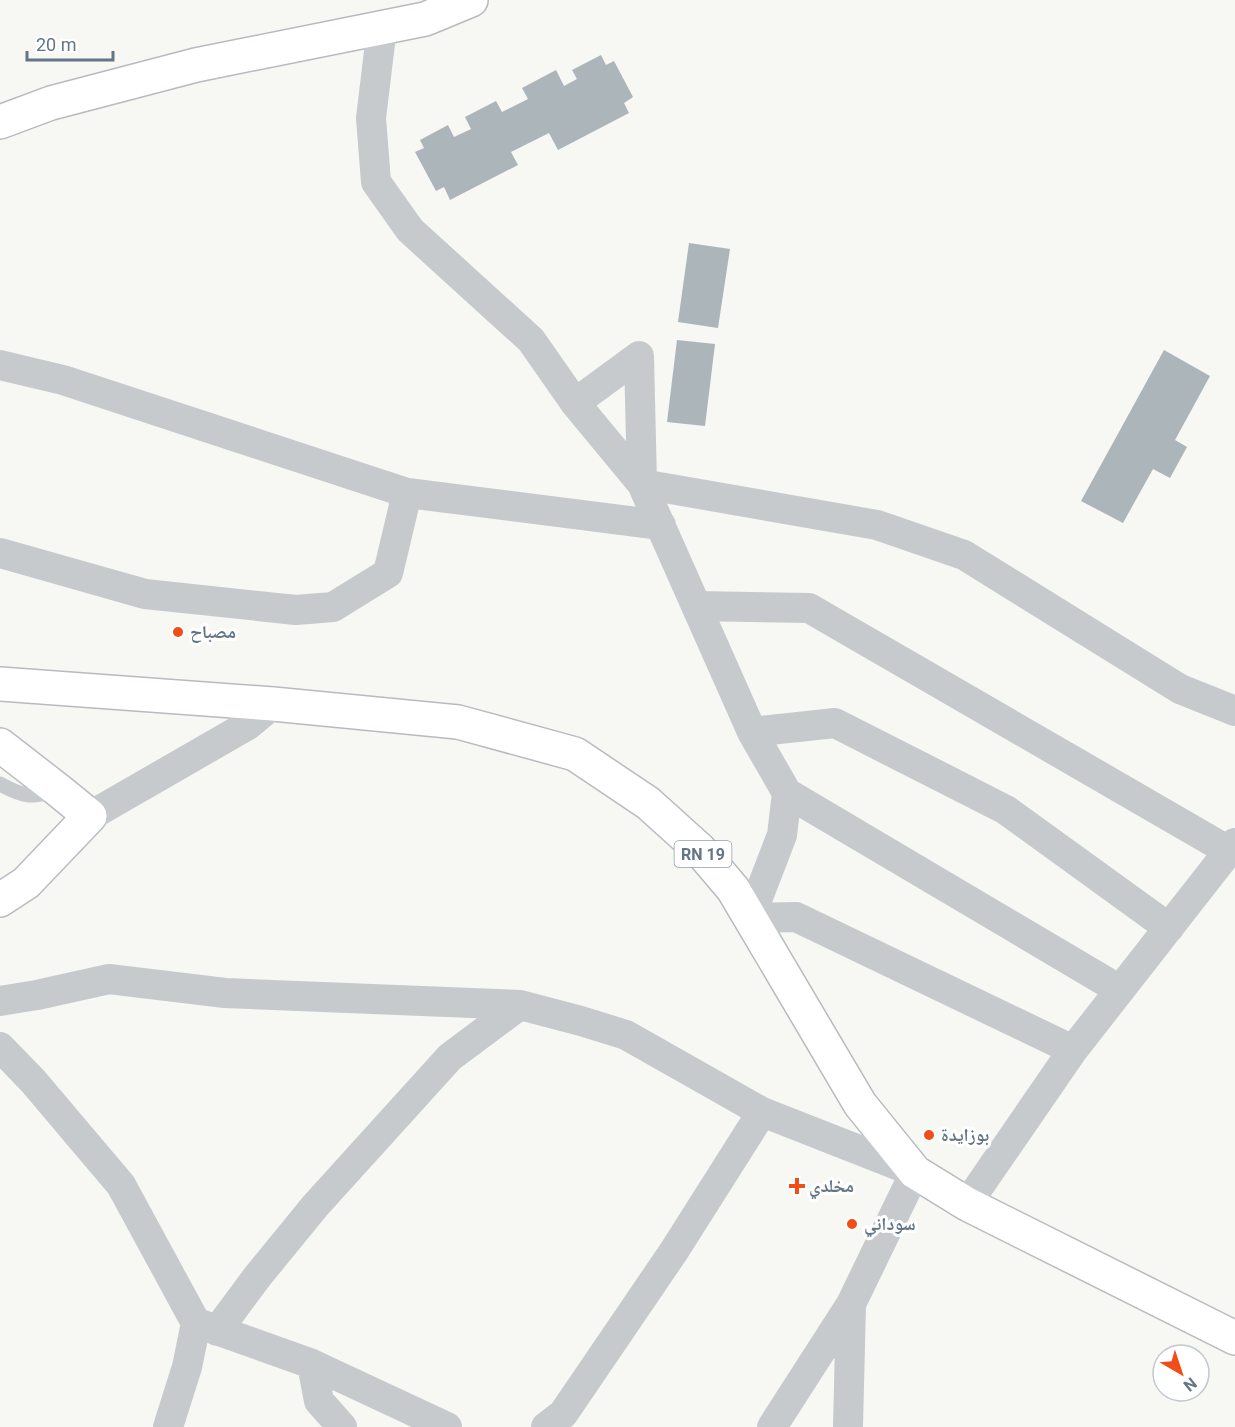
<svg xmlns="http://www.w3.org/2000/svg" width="1235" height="1427" viewBox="0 0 1235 1427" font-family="Roboto,'Noto Naskh Arabic',sans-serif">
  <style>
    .building { fill: #acb5ba }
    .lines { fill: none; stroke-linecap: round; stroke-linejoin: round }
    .secondary-casing { stroke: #b8bdc2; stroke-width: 36 }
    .primary-casing { stroke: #b7bbbf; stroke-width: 36 }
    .service { stroke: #c6cacd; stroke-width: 15 }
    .minor { stroke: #c6cacd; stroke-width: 30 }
    .secondary { stroke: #fff; stroke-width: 33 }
    .primary { stroke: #fff; stroke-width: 33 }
    .poi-dot { fill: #f04d19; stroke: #fff; stroke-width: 2 }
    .labels { text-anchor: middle; stroke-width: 6; stroke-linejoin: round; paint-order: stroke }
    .shield { fill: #fff; stroke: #929faa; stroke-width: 1.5 }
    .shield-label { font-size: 16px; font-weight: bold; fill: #637686 }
    .poi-label { font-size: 18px; font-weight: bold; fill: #637686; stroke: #fff; text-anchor: start }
  </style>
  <rect width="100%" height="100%" fill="#f7f7f3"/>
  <path class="building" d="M601 55 606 65 614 61 633 97 624 103 629 113 558 150 549 133 511 152 518 165 450 200 444 187 436 191 415 152 424 148 420 140 448 125 454 137 471 129 465 117 496 101 502 112 528 99 522 88 556 70 564 86 577 79 572 70Z
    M689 243 730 249 718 328 678 322Z
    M677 340 715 344 705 426 667 422Z
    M1164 350 1210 376 1175 440 1187 447 1170 478 1153 469 1123 523 1081 501Z"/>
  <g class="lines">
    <defs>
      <path id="secondary" d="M0 745 58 790 90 816 26 883 0 900"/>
      <path id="primary" d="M0 122 51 103 196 65 425 19 471 0
        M0 684 273 704 458 722 575 754 648 803 699 849 733 889 860 1104 915 1172 967 1204 1235 1338"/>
    </defs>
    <use href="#secondary" class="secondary-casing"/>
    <use href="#primary" class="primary-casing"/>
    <path class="service" d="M0 784C24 797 31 798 57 790"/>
    <path class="minor" d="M382 27 371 118 376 182 410 230 531 340 575 403
      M639 356 642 484 575 403Z
      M0 365 63 380 407 493 661 525
      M0 553 145 594 296 610 333 607 388 573 407 493
      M696 606 809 608 1229 851 1235 852
      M752 732 835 723 1006 810 1169 928
      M787 793 782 835 750 918 796 917 1073 1050
      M90 816 248 725 273 704
      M1120 990 787 793 752 732 642 484 877 525 964 555 1180 689 1235 711
      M0 1001 37 995 109 979 225 993 520 1005 450 1057 315 1206 257 1277 217 1331
      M520 1005 581 1021 626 1035 762 1112 915 1172 851 1304 772 1427
      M0 1047 33 1081 121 1185 196 1323 187 1367 168 1427
      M967 1204 1073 1050 1235 843
      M200 1324 312 1364 447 1427
      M312 1364 319 1401 342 1427
      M546 1427 563 1414 674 1251 762 1112
      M848 1427 851 1304"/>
    <use href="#secondary" class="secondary"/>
    <use href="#primary" class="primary"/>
  </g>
  <g class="poi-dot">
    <circle cx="178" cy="632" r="6"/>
    <circle cx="929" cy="1135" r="6"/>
    <path d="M794 1177h6v6h6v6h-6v6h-6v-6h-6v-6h6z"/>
    <circle cx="852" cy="1224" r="6"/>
  </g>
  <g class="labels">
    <rect class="shield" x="674.5" y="841" width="57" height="26" rx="4.5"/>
    <g class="shield-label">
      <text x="703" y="860">RN 19</text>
    </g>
    <g class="poi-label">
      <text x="190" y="638">مصباح</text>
      <text x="941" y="1141">بوزايدة</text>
      <text x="809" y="1192">مخلدي</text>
      <text x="864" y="1230">سوداني</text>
    </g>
  </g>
  <g transform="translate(1181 1373) rotate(141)"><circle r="28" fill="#ffffff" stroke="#c1c8cf" stroke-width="1.5"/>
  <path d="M0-4.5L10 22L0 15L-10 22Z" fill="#f04d19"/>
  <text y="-9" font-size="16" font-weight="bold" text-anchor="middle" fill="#637686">N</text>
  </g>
  <path d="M27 51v9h86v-9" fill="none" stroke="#637686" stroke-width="3"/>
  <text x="36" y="51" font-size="18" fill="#637686" stroke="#ffffff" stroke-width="4.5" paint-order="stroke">20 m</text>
</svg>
